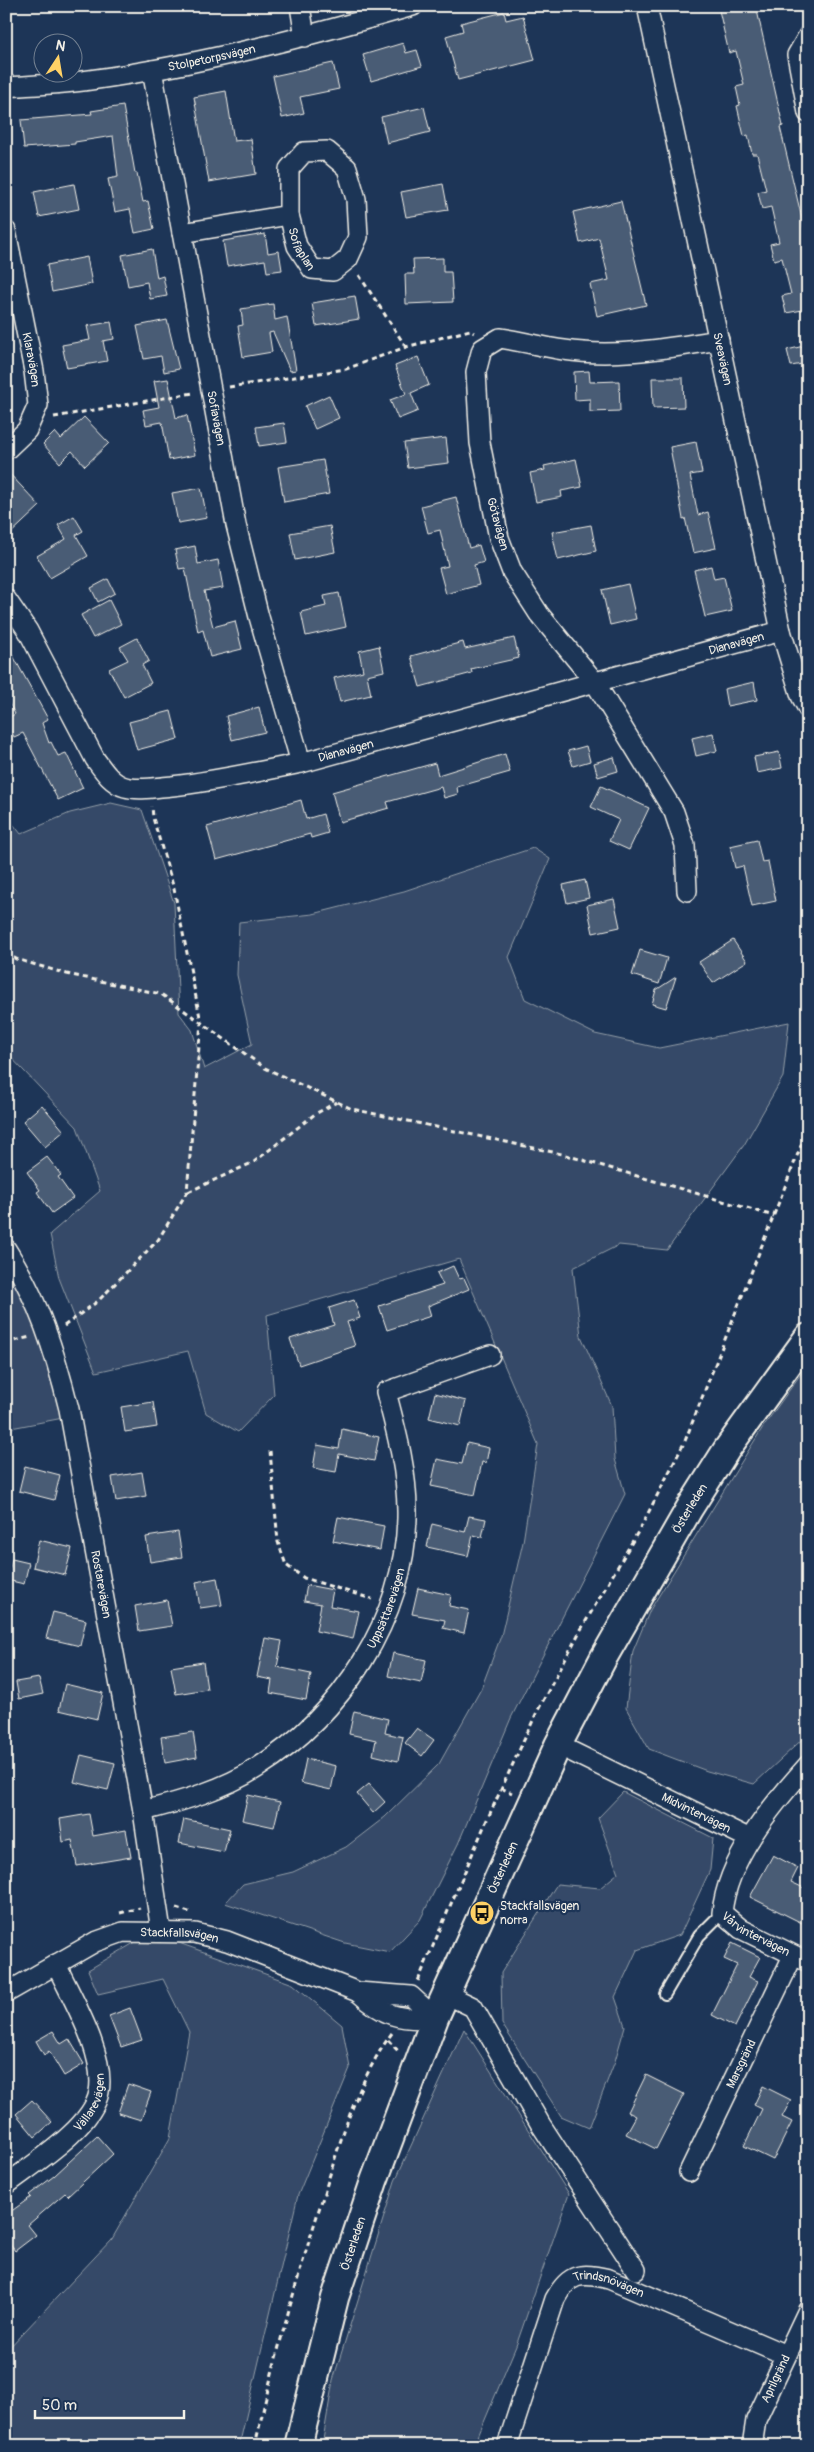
<svg xmlns="http://www.w3.org/2000/svg" width="814" height="2452" viewBox="0 0 814 2452" font-family="Pangolin,sans-serif">
  <style>
    .green { fill: #354a67; stroke: #949ea8 }
    .building { fill: #485b74; stroke: #f4f1e8 }
    .lines { fill: none; stroke-linecap: round; stroke-linejoin: round }
    .lane-casing { stroke: #f4f1e8; stroke-width: 14 }
    .street-casing { stroke: #f4f1e8; stroke-width: 22 }
    .secondary-casing { stroke: #f4f1e8; stroke-width: 30 }
    .path { stroke: #f4f1e8; stroke-width: 3; stroke-dasharray: 5 4; stroke-linecap: butt }
    .lane { stroke: #1d3557; stroke-width: 10 }
    .street { stroke: #1d3557; stroke-width: 19 }
    .secondary { stroke: #1d3557; stroke-width: 26 }
    .labels { text-anchor: middle; stroke-width: 4.5; stroke-linejoin: round; paint-order: stroke }
    .street-label { font-size: 12px; fill: #f4f1e8; stroke: #1d3557 }
    .poi-label { font-size: 12px; fill: #f4f1e8; stroke: #1d3557; text-anchor: start }
  </style>
  <rect width="100%" height="100%" fill="#1d3557"/>
  <filter id="ink" filterUnits="userSpaceOnUse"><feTurbulence type="fractalNoise" baseFrequency=".02" numOctaves="2"/><feDisplacementMap in="SourceGraphic" scale="10" xChannelSelector="R" yChannelSelector="G"/><feConvolveMatrix kernelMatrix="1 2 1 2 8 2 1 2 1" color-interpolation-filters="sRGB"/></filter>
  <g filter="url(#ink)">
    <path class="green" d="M111 803 142 810 174 903 179 1013 192 1030 204 1069 252 1044 237 975 239 922 313 914 404 891 533 848 550 859 509 957 525 999 595 1034 659 1048 789 1022 783 1077 744 1145 667 1250 619 1245 573 1268 581 1336 612 1406 615 1459 625 1494 511 1718 458 1844 420 1920 390 1952 345 1943 225 1903 243 1884 293 1872 346 1847 385 1817 439 1764 481 1689 501 1636 523 1542 538 1444 459 1259 267 1315 274 1395 238 1432 206 1413 188 1351 96 1372 59 1278 50 1234 100 1191 77 1127 6 1052V815L21 834 70 813Z
      M6 1265 31 1315 63 1418 6 1429Z
      M808 1364V1734L754 1784 707 1771 649 1749 626 1708 633 1651 650 1610 763 1427Z
      M623 1792 713 1838 710 1870 680 1935 637 1950 615 1997 625 2026 615 2061 589 2128 561 2116 502 2024 501 1973 557 1884 600 1888 618 1873 598 1818Z
      M151 1933 293 1984 342 2025 350 2068 298 2195 239 2446H6V2351L112 2239 170 2138 189 2032 163 1979 98 1994 88 1970Z
      M464 2029 569 2194 516 2346 474 2446H322L333 2380 395 2181Z"/>
    <path class="building" d="M718 6H756L783 126 780 127 805 231 808 247V309L786 313 782 296 791 294 782 258 774 260 770 244 779 242 771 207 762 209 758 192 766 190 757 154H752L748 135 744 136 737 106 740 105 736 87 744 85 736 51 729 53Z
      M504 12 506 20 523 16 535 60 458 80 446 36 463 31 461 23Z
      M403 43 406 53 417 50 422 66 371 81 363 55Z
      M333 63 339 89 300 97 304 113 282 118 273 76Z
      M226 91 234 141 251 139 256 174 209 182 194 97Z
      M123 106 135 173H137L143 202 148 201 154 229 135 233 130 209 115 212 108 179 118 177 113 136 75 142V144L24 148 21 120 92 114 91 111Z
      M424 107 430 132 387 143 381 117Z
      M74 184 79 209 39 217 34 192Z
      M443 184 448 210 406 217 401 192Z
      M621 201 646 305 597 316 590 284 609 280 599 238 580 243 573 212Z
      M265 234 268 253 279 251 282 270 267 272 265 260 227 266 223 241Z
      M152 249 157 278 163 276 167 296 150 299 147 282 128 286 122 255Z
      M87 257 92 284 52 292 47 265Z
      M443 258V272H451L453 302 406 304 405 274H414L413 259Z
      M355 296 359 319 316 326 312 303Z
      M273 304 275 320 287 317 296 370 290 371 273 332 269 333 272 352 243 357 238 326 243 325 241 309Z
      M167 320 179 369 164 372 161 356 144 359 137 326Z
      M111 322 114 339 103 341 107 361 67 368 62 345 90 340 87 326Z
      M808 345V363L791 366 787 350Z
      M418 357 429 385 411 393 418 411 398 419 390 400 406 394 395 366Z
      M589 371 590 382 619 381 620 411 590 412V399L575 400 574 372Z
      M652 378H683L684 407 653 408Z
      M168 379 176 418 187 415 195 455 169 460 162 422 146 425 143 410 159 407 154 381Z
      M329 395 339 418 315 429 305 406Z
      M84 417 109 443 85 466 72 451 60 463 43 444 55 432 61 439Z
      M284 423 287 442 259 446 256 427Z
      M446 438 449 463 408 468 404 443Z
      M696 442 702 473 690 475 698 515 708 512 716 548 693 553 685 518 683 519 670 447Z
      M576 459 582 487 561 491 562 497 536 502 530 473 545 470 544 466Z
      M323 460 329 494 284 502 278 467Z
      M6 470 40 506 6 538Z
      M201 488 207 518 178 523 172 493Z
      M456 497 469 548 479 545 484 562 474 565 479 585 446 594 439 568 448 566 440 530 428 533 421 506Z
      M74 516 83 531 76 535 88 556 50 578 37 556 66 539 58 525Z
      M591 525 596 551 558 560 552 532Z
      M330 526 335 552 295 560 290 533Z
      M195 546 198 564 218 560 223 588 204 591 213 627 235 621 242 649 210 657 203 630 198 632 185 568 179 569 175 550Z
      M711 566 714 579 724 577 732 611 705 617 694 570Z
      M108 579 115 593 98 602 91 588Z
      M628 584 636 619 610 625 602 590Z
      M339 593 346 627 306 636 301 612 326 606 324 596Z
      M109 600 121 624 93 638 81 615Z
      M137 638 149 661 142 665 151 683 124 697 109 669 128 660 120 647Z
      M514 638 519 658 471 669 472 673 420 687 411 656 463 642 465 649Z
      M6 643 48 719 42 723 49 743 51 742 58 756 66 753 83 788 58 800 23 733 14 737 6 722V719L15 714 6 698Z
      M379 646 384 671 367 675 371 695 340 702 334 678 363 671 359 651Z
      M754 682 757 700 727 706 724 689Z
      M259 707 265 732 232 740 226 716Z
      M171 711 178 739 137 750 129 722Z
      M713 733 717 751 696 756 692 738Z
      M586 746 590 761 573 766 568 751Z
      M779 752 782 768 757 773 754 757Z
      M505 754 510 772 457 787 458 794 444 798 441 787 387 802 389 808 340 822 332 792 435 763 438 775Z
      M614 757 618 771 598 777 594 763Z
      M601 786 649 808 629 850 609 841 619 820 591 807Z
      M301 800 306 819 323 814 328 833 311 838 310 834 216 860 207 827Z
      M757 840 762 862 768 861 776 901 752 906 743 866 735 868 730 846Z
      M585 880 589 898 567 903 563 885Z
      M614 899 620 927 593 933 587 905Z
      M733 940 747 961 713 983 699 962Z
      M640 950 667 958 659 984 632 975Z
      M676 977 666 1008 652 1004 656 990Z
      M42 1105 64 1131 45 1147 23 1121Z
      M47 1157 61 1175 58 1177 73 1198 52 1213 37 1192 40 1190 27 1172Z
      M453 1266 459 1279 464 1278 469 1289 428 1306 431 1316 387 1330 379 1306 443 1285 437 1273Z
      M354 1300 360 1318 347 1322 355 1346 299 1365 290 1339 334 1325 329 1308Z
      M435 1393 466 1401 460 1426 429 1418Z
      M153 1402 157 1427 125 1432 121 1407Z
      M342 1429 379 1437 374 1461 339 1454 336 1472 313 1468 317 1445 339 1449Z
      M467 1443 489 1448 486 1463 482 1462 475 1495 431 1486 437 1459 462 1464Z
      M25 1466 60 1475 54 1500 19 1491Z
      M142 1472 146 1496 116 1501 112 1477Z
      M469 1516 486 1519 482 1537 473 1535 468 1556 427 1547 432 1524 465 1532Z
      M338 1517 384 1526 380 1550 333 1541Z
      M178 1532 182 1557 150 1562 146 1537Z
      M39 1540 72 1548 65 1575 33 1567Z
      M12 1559 29 1563 24 1584 7 1580Z
      M217 1578 222 1605 200 1608 196 1582Z
      M307 1585 333 1590 330 1606 359 1611 353 1639 316 1631 321 1604 304 1601Z
      M418 1588 451 1595 449 1606 469 1610 464 1633 443 1628 445 1620 412 1614Z
      M167 1600 172 1626 139 1631 135 1606Z
      M53 1612 86 1620 80 1646 46 1638Z
      M265 1638 282 1641 277 1667 311 1674 306 1700 270 1693 272 1680 257 1677Z
      M393 1653 426 1660 421 1683 388 1676Z
      M203 1662 207 1689 176 1694 171 1667Z
      M39 1678 43 1694 19 1699 16 1682Z
      M65 1684 103 1693 97 1719 59 1710Z
      M354 1711 388 1719 385 1733 403 1737 398 1761 373 1755 376 1740 349 1734Z
      M417 1728 434 1740 422 1756 405 1743Z
      M193 1732 197 1757 165 1763 161 1737Z
      M81 1755 115 1763 108 1790 74 1782Z
      M306 1759 336 1766 331 1790 301 1783Z
      M369 1784 385 1802 373 1813 357 1794Z
      M248 1795 280 1802 274 1827 242 1820Z
      M89 1814 93 1836 126 1830 131 1857 77 1866 72 1840 63 1842 60 1819Z
      M184 1819 230 1829 224 1852 179 1843Z
      M773 1855 798 1868 791 1882 808 1890V1926L750 1897Z
      M732 1943 760 1957 749 1977 758 1981 735 2027 712 2015 737 1965 724 1959Z
      M130 2008 142 2040 121 2047 109 2016Z
      M53 2031 61 2044 69 2039 84 2064 64 2076 49 2051 44 2055 36 2041Z
      M646 2075 684 2094 656 2149 626 2134 636 2116 628 2112Z
      M128 2084 151 2092 141 2120 118 2113Z
      M763 2086 791 2100 782 2117 792 2122 773 2160 744 2146 762 2109 754 2105Z
      M32 2100 52 2122 35 2137 16 2114Z
      M97 2136 113 2154 68 2196 65 2193 28 2225 36 2235 15 2251 6 2239V2215L31 2197 29 2195 54 2176Z"/>
    <g class="lines">
      <defs>
        <path id="lane" d="M665 1994 699 1936 722 1913"/>
        <g id="street">
          <path d="M300 6 305 37"/>
          <path id="s1" d="M647 6 781 631 801 696 808 709"/>
          <path d="M808 36 797 55 808 113"/>
          <path id="s2" d="M152 70 236 525 259 617 301 763"/>
          <path id="s3" d="M6 87C34 85 62 84 90 80 200 65 306 37 413 6"/>
          <path id="s4" d="M6 231 34 371 38 405 27 430 6 450"/>
          <path id="s5" d="M182 233 289 215 297 246 312 269 333 271 348 259 358 237 356 199 347 168 327 151 304 152 289 169V215"/>
          <path id="s6" d="M6 599 28 631 95 759C103 770 111 783 125 787 139 791 158 787 172 786 216 781 258 772 301 763L781 631"/>
          <path d="M687 891 685 845 674 812 594 681 539 614 512 572 499 538 480 443 476 372 482 349 500 338C522 341 542 347 564 350 615 358 668 348 719 340"/>
          <path id="s7" d="M6 1249C38 1298 55 1352 69 1409L143 1811 161 1931"/>
          <path id="s8" d="M558 1745 750 1839"/>
          <path id="s9" d="M808 1765C772 1805 727 1859 722 1913L741 1929 808 1962"/>
          <path id="s10" d="M143 1811C183 1801 222 1790 257 1768 341 1715 404 1620 407 1518 408 1474 397 1433 386 1392L490 1355"/>
          <path d="M358 1992C384 2016 400 2021 435 2018"/>
          <path id="s11" d="M6 1993 95 1942 123 1932 195 1933 227 1941 358 1992 411 1996 435 2018"/>
          <path d="M446 1994 473 2007 541 2125 636 2270"/>
          <path id="s12" d="M689 2172 793 1956"/>
          <path id="s13" d="M6 2185C33 2164 93 2127 99 2092 106 2054 72 1999 56 1964"/>
          <path id="s14" d="M507 2446 555 2299C569 2273 582 2272 609 2279L786 2355"/>
          <path id="s15" d="M752 2446 756 2420 808 2310"/>
        </g>
        <g id="secondary">
          <path id="s16" d="M298 2446 335 2298 374 2181 435 2018 558 1745 604 1657 689 1509 727 1449 808 1337"/>
        </g>
      </defs>
      <use href="#lane" class="lane-casing"/>
      <use href="#street" class="street-casing"/>
      <use href="#secondary" class="secondary-casing"/>
      <path class="path" d="M359 275 406 347
        M229 387 346 369 406 347 470 330 474 333
        M54 417 193 393
        M6 953 16 959 67 974 161 994 265 1068 352 1109 562 1154 774 1216
        M188 1192 254 1162 315 1114 337 1102
        M64 1326 98 1301 158 1240 187 1192 201 1022 174 889 153 818 152 806
        M6 1343 30 1337
        M270 1451 278 1542 286 1565 304 1578 372 1599
        M501 1788 512 1793
        M176 1908 192 1913
        M120 1913 140 1908
        M418 1981 486 1822 537 1712 579 1633 642 1525 685 1441 808 1128
        M388 2040 399 2052
        M255 2446C273 2363 296 2281 322 2200 340 2143 356 2082 392 2033"/>
      <use href="#lane" class="lane"/>
      <use href="#street" class="street"/>
      <use href="#secondary" class="secondary"/>
    </g>
  </g>
  <defs>
    <symbol id="bus-disc" viewBox="-11 -11 22 22"><circle r="9.5" fill="#ffd166" stroke="#1d3557"/><path d="M-5-6H5V4H4V6H2V4H-2V6H-4V4H-5ZM-3.5-4V0h7V-4ZM-3.5 1.2v1.5H-2V1.2ZM2 1.2v1.5H3.5V1.2Z" fill="#111"/></symbol>
  </defs>
  <g fill-rule="evenodd">
    <use href="#bus-disc" x="468" y="1899" width="28" height="28"/>
  </g>
  <g class="labels">
    <g class="street-label">
      <text dy="4" stroke="none"><textPath href="#s3" startOffset="208">Stolpetorpsvägen</textPath></text>
      <text dy="4" stroke="none"><textPath href="#s5" startOffset="145">Sofiaplan</textPath></text>
      <text dy="4" stroke="none"><textPath href="#s1" startOffset="361">Sveavägen</textPath></text>
      <text dy="4" stroke="none"><textPath href="#s4" startOffset="131">Klaravägen</textPath></text>
      <text dy="4" stroke="none"><textPath href="#s2" startOffset="354">Sofiavägen</textPath></text>
      <text transform="translate(498 524) rotate(75)" y="4">Götavägen</text>
      <text dy="4" stroke="none"><textPath href="#s6" startOffset="855">Dianavägen</textPath></text>
      <text dy="4" stroke="none"><textPath href="#s6" startOffset="450">Dianavägen</textPath></text>
      <text dy="4" stroke="none"><textPath href="#s16" startOffset="1020">Österleden</textPath></text>
      <text dy="4" stroke="none"><textPath href="#s7" startOffset="351">Rostarevägen</textPath></text>
      <text dy="4" stroke="none"><textPath href="#s10" startOffset="332">Uppsättarevägen</textPath></text>
      <text dy="4" stroke="none"><textPath href="#s8" startOffset="154">Midvintervägen</textPath></text>
      <text dy="4" stroke="none"><textPath href="#s16" startOffset="615">Österleden</textPath></text>
      <text dy="4" stroke="none"><textPath href="#s9" startOffset="214">Vårvintervägen</textPath></text>
      <text dy="4" stroke="none"><textPath href="#s11" startOffset="189">Stackfallsvägen</textPath></text>
      <text dy="4" stroke="none"><textPath href="#s12" startOffset="120">Marsgränd</textPath></text>
      <text dy="4" stroke="none"><textPath href="#s13" startOffset="121">Vällarevägen</textPath></text>
      <text dy="4" stroke="none"><textPath href="#s16" startOffset="210">Österleden</textPath></text>
      <text dy="4" stroke="none"><textPath href="#s14" startOffset="220">Trindsnövägen</textPath></text>
      <text dy="4" stroke="none"><textPath href="#s15" startOffset="72">Aprilgränd</textPath></text>
    </g>
    <g class="poi-label">
      <text x="500" y="1910">Stackfallsvägen<tspan x="500" dy="14">norra</tspan></text>
    </g>
  </g>
  <rect width="814" height="2452" fill="none" stroke="#1d3557" stroke-width="25"/>
  <rect x="12" y="12" width="789" height="2427" fill="none" stroke="#f4f1e8" stroke-width="2" filter="url(#ink)"/>
  <g transform="translate(58 58) rotate(12)"><circle r="24" fill="#1d3557" stroke="#738091"/>
  <path d="M0-4L9 19L0 12L-9 19Z" fill="#ffd166"/>
  <text y="-8" font-size="14" font-weight="bold" text-anchor="middle" fill="#f4f1e8">N</text>
  </g>
  <path d="M35 2410v8h149v-8" fill="none" stroke="#f4f1e8" stroke-width="2.5"/>
  <text x="42" y="2410" font-size="15" fill="#f4f1e8" stroke="#1d3557" stroke-width="4" paint-order="stroke">50 m</text>
</svg>
